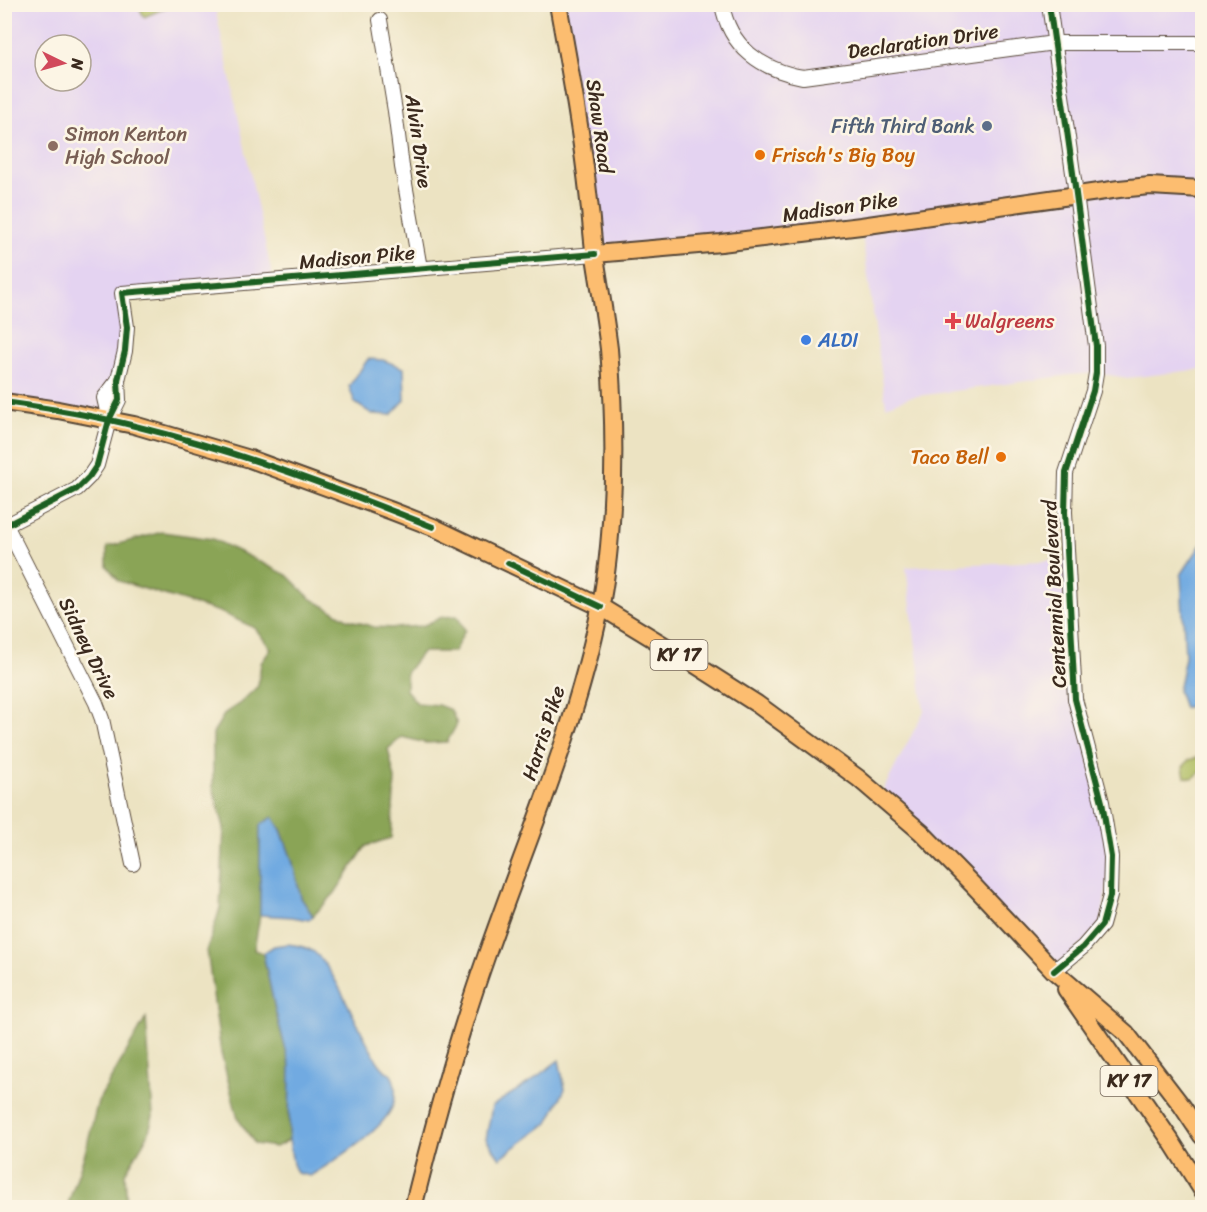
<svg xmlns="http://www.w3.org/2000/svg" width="1207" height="1212" viewBox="0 0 1207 1212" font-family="Sriracha,sans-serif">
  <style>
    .built { fill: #e4d3f1; fill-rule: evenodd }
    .green { fill: #adbc5f; stroke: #74733e; stroke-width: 1.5 }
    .forest { fill: #8aa456; stroke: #62673a; stroke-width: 1.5 }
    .water { fill: #71aae1; stroke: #566a80; stroke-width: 1.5 }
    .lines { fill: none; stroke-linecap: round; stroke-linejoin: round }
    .minor-casing { stroke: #564637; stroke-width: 16 }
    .major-casing { stroke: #564637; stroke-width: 20 }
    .minor { stroke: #fff; stroke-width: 14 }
    .major { stroke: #fcbd6f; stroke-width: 16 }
    .cycleway-casing { stroke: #fcf5e5; stroke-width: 10 }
    .cycleway { stroke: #1b5e20; stroke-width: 6 }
    .service-dot { fill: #5c6f8a; stroke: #fcf5e5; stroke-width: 2 }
    .education-dot { fill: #8d6e63; stroke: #fcf5e5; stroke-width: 2 }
    .food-dot { fill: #e8710a; stroke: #fcf5e5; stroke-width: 2 }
    .health-dot { fill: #e0444e; stroke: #fcf5e5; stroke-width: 2 }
    .shop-dot { fill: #3f7fe0; stroke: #fcf5e5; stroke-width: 2 }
    .labels { text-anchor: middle; stroke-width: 5; stroke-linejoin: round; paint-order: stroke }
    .shield { fill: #fcf5e5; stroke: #75675a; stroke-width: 1.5 }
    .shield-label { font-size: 18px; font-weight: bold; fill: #3b2a1e }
    .street-label { font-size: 20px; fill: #3b2a1e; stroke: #fcf5e5 }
    .service-label { font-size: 20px; fill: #4e5e75; stroke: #fcf5e5; text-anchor: end }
    .education-label { font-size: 20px; fill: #785e54; stroke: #fcf5e5; text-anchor: start }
    .food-label { font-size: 20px; fill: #c56008; stroke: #fcf5e5; text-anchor: start }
    .health-label { font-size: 20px; fill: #be3a42; stroke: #fcf5e5; text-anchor: start }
    .shop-label { font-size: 20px; fill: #366cbe; stroke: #fcf5e5; text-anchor: start }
  </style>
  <rect width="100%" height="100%" fill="#fcf5e5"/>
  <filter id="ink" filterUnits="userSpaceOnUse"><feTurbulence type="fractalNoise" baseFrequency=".0167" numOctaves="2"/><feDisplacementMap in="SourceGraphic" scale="12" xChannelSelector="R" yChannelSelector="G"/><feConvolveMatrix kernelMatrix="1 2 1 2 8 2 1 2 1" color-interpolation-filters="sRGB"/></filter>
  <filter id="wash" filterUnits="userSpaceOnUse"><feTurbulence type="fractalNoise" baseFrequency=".008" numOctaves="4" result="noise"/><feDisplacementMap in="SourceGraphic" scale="24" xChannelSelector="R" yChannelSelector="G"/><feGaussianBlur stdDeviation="1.35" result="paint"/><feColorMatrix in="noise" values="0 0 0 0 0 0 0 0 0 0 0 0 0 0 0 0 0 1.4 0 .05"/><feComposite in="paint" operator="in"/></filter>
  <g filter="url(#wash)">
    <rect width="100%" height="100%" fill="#ece3c2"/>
    <path class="built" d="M5 5H227L216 12 273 280 122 293 127 327 109 420 5 402ZM45 45H81V81H45Z
      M558 5H1202V369L1128 378 1096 373 1071 375 910 397 886 406 861 227 595 254Z
      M1067 560 1075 699 1111 857 1101 925 1054 971 880 796 924 711 906 567Z"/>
    <path class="green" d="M138 5H173L144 17Z
      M1202 756V771L1193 778 1185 777 1183 767 1189 760Z"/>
    <path class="forest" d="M162 532 213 539 287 575 310 598 347 619 374 627 394 628 422 626 442 617 457 616 465 630 454 652H422L406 673V690L417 703 438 705 451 710 457 724 447 742 426 743 402 737 388 749 395 779 391 838 366 846 335 893 313 916 301 898 292 860 281 829 260 825V915L254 950 263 953 275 1009 290 1065 289 1140 276 1147 255 1144 238 1119 221 1053 207 950 220 908 224 827 213 788V733L225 713 239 704 258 686 261 663 271 649 255 628 220 612 119 581 107 566V547Z
      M146 1018 153 1116 148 1135 125 1173 127 1207H67L85 1153 98 1101Z"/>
    <path class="water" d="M368 359 383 360 404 368 405 400 391 415 372 414 355 403 349 386Z
      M1202 543V696L1198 703 1184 708 1178 691 1185 657 1181 575Z
      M273 817 281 830 292 860 301 898 313 916 309 920 292 917 260 915V825Z
      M288 944C296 945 306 946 314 952 333 967 352 1016 365 1038 370 1048 376 1062 384 1069 386 1072 389 1073 391 1075 396 1082 396 1094 394 1102 387 1129 333 1162 310 1176L297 1173 293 1164 289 1140 290 1065 275 1009 263 953 274 946Z
      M559 1060 565 1089 548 1123 500 1158 486 1139 492 1106 530 1082Z"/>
  </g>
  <g filter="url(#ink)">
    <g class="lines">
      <defs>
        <path id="minor" d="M722 4C729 47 762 70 803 77L1054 43H1202
          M1049 4 1076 194 1096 346V373L1093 391 1066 473 1065 512 1075 699 1102 802 1111 857 1110 896 1102 925 1083 947 1054 971
          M380 20 395 111 402 167 420 268
          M109 420 104 398 118 380
          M4 521 96 703 102 719 133 864
          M7 525 77 489 89 477 97 465 109 420 119 400 118 380 125 351 127 327 122 293 595 254"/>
        <path id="major" d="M595 254 721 243 861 226 1119 189 1150 186 1202 189
          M4 402 58 410 134 425 250 459 392 511 433 527 601 607 688 660 757 704 858 778 921 832 974 886 1054 971 1126 1033 1182 1106 1202 1136
          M1066 989 1171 1141 1202 1190
          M413 1208C434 1123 457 1039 486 957 526 842 576 729 600 609 606 580 609 551 611 522 615 463 614 408 609 349 605 316 599 283 594 250 592 234 591 217 589 201 582 135 570 70 558 4"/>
      </defs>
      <use href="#minor" class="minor-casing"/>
      <use href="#major" class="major-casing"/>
      <use href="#minor" class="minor"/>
      <use href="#major" class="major"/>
      <defs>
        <path id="cycleway" d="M1049 4 1076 194 1096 346V373L1093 391 1066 473 1065 512 1075 699 1102 802 1111 857 1110 896 1102 925 1083 947 1054 971
          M4 402C48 408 92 415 135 426 237 451 336 488 433 527
          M7 525 77 489 89 477 97 465 109 420 119 400 118 380 125 351 127 327 122 293 595 254
          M508 563 601 607"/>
      </defs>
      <use href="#cycleway" class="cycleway-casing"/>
      <use href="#cycleway" class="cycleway"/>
    </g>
  </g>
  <circle class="service-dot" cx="987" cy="126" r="6"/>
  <circle class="education-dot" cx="53" cy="146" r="6"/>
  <g class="food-dot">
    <circle cx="760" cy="155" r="6"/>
    <circle cx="1001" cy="457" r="6"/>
  </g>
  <path class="health-dot" d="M950 312h6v6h6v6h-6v6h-6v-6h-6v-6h6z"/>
  <circle class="shop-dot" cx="806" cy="340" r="6"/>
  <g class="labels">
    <g class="shield">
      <rect x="650.5" y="640" width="57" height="30" rx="4.5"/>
      <rect x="1100.5" y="1066" width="57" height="30" rx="4.5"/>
    </g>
    <g class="shield-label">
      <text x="679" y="661">KY 17</text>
      <text x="1129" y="1087">KY 17</text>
    </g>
    <g class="street-label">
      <text transform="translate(923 41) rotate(-8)" y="7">Declaration Drive</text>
      <text transform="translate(600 126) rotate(82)" y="7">Shaw Road</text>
      <text transform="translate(419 141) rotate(82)" y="7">Alvin Drive</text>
      <text transform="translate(840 207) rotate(-8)" y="7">Madison Pike</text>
      <text transform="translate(357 257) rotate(-5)" y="7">Madison Pike</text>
      <text transform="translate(1054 594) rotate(-93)" y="7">Centennial Boulevard</text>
      <text transform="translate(89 648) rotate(64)" y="7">Sidney Drive</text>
      <text transform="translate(543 733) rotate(-72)" y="7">Harris Pike</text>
    </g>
    <g class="service-label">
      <text x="975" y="133">Fifth Third Bank</text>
    </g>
    <g class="education-label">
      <text x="65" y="141">Simon Kenton<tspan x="65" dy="23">High School</tspan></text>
    </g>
    <g class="food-label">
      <text x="772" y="162">Frisch's Big Boy</text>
      <text x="989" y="464" text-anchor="end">Taco Bell</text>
    </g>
    <g class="health-label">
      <text x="965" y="328">Walgreens</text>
    </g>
    <g class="shop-label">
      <text x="818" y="347">ALDI</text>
    </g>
  </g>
  <rect width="1207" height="1212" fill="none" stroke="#fcf5e5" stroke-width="24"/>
  <g transform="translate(63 63) rotate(95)"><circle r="28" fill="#fcf5e5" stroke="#afa495" stroke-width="1.5"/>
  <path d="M0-4.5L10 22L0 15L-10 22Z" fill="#d1495b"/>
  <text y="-9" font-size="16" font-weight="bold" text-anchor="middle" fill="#3b2a1e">N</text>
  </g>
</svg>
